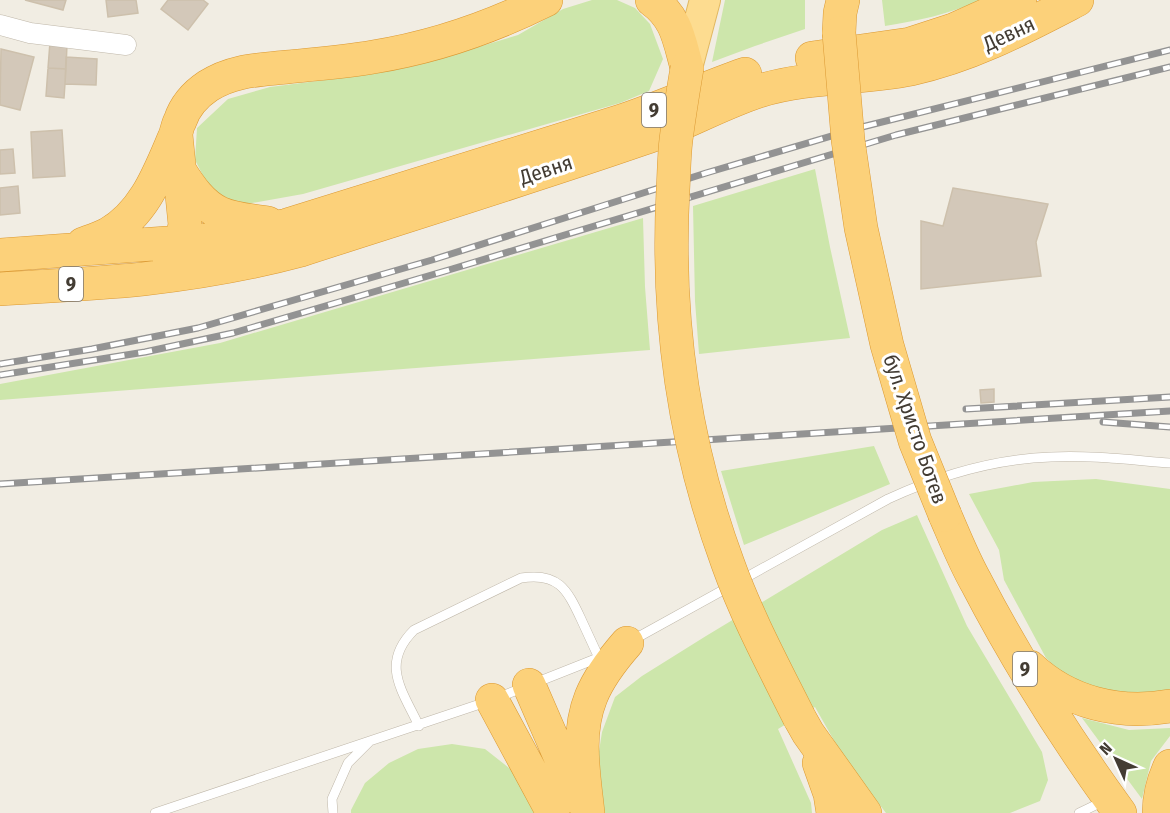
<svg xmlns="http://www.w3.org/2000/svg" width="1170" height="813" viewBox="0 0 1170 813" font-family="'Fira Sans Condensed',sans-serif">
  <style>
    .green { fill: #cde6ab }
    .building { fill: #d3c8b9; stroke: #cdc0ac; stroke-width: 1.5 }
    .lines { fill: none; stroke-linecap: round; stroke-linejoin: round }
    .service-casing { stroke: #bfb7a9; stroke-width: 10 }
    .minor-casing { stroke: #bfb7a9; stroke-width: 21 }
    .primary-casing { stroke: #e1b861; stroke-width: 32 }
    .trunk-casing { stroke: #db9933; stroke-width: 34 }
    .service { stroke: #fff; stroke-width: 9 }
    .minor { stroke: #fff; stroke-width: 20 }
    .primary { stroke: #fddc90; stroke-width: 30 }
    .trunk { stroke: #fcd17a; stroke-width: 33 }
    .rail-casing { stroke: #939393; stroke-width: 7 }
    .rail { stroke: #fff; stroke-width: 4.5; stroke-dasharray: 14; stroke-linecap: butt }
    .trunk-bridge-casing { stroke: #db9933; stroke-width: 34; stroke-linecap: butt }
    .trunk-bridge { stroke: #fcd17a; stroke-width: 33 }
    .labels { text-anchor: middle; stroke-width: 6; stroke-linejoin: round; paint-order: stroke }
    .shield { fill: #fff; stroke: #7b7670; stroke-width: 1.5 }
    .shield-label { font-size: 20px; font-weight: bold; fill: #433c33 }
    .street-label { font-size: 21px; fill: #433c33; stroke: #fff }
  </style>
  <rect width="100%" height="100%" fill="#f1ede3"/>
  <path class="green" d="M592 0H617L635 8 650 24 663 59 649 91 620 103 303 194 241 205 210 189 195 160 197 128 228 99 270 87 333 79 414 66 518 35 563 9Z
    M725 0H805V29L755 46 712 62Z
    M882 0H980C951 14 916 21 885 26Z
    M815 169 830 247 850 338 699 354 695 301 693 206Z
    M643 218 645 287 650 350 0 400V384L220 343Z
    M874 446 890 484 744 545 721 471Z
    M1096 479 1170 489V691L1105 694 1070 681 1046 658 1004 580 999 550 969 494 1033 482Z
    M917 515 967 626 1042 752 1048 780 1040 801 1010 813H886L855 773 836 744 815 707 778 729 811 803 812 813H604L596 771 602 732 615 697 642 676 706 636 882 530Z
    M1082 718 1129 730 1170 728V736L1151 761 1142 799Z
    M452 744 485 749 513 771 538 813H351V810L365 783 389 763 418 749Z"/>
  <path class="building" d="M25 0H66L63 10Z
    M106 0H136L138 13 108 17Z
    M168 0H203L208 4 188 30 161 9Z
    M50 42 67 44 66 69 48 68Z
    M1 49 34 57 20 110 0 105Z
    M66 57 97 59 96 85 65 84Z
    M48 68 66 69 64 98 46 96Z
    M62 130 65 176 33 178 31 132Z
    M13 149 15 173 0 174V150Z
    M18 186 20 213 0 215V188Z
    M953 188 1048 204 1036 242 1041 276 921 289V221L943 226Z
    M994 389V402L981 403 980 390Z"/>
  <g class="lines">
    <defs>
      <path id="service" d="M631 641 888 499C940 475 994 459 1051 457 1090 455 1131 460 1170 463
        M419 726C402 690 380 664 414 630L521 578C558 572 567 589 581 619 587 632 593 645 599 658
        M155 813 492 700 603 656
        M333 813 332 799 348 763 369 742
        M1079 813 1104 801"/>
      <path id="minor" d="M0 25 30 33 126 45"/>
      <path id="primary" d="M687 68 705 0"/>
      <path id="trunk" d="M652 0C677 18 679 40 687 68
        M839 33 840 13 843 0
        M812 58 910 44 953 30 1020 0
        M180 171C190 187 202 205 220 213 235 220 252 220 268 223
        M83 244C91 241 100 238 108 234 144 214 159 173 174 138 177 132 177 126 180 121 185 106 196 94 208 86 233 70 259 70 287 67 316 64 345 62 373 57 435 47 490 28 546 0
        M0 255 208 240 228 238 287 225 618 122C661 108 702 89 745 74
        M169 257 181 242 185 225 176 135
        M0 289C47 286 95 284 143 279 196 273 249 264 301 250 415 213 529 178 642 139 682 126 719 104 759 91 808 76 860 79 911 69 971 56 1023 28 1077 0
        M945 515C955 538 964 561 976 582 1018 663 1067 740 1120 813
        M1030 667C1068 703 1119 715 1170 706
        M529 685 578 798
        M492 700 553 813
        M799 717 808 733 865 813
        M819 763 830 794 833 813
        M588 813C584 775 576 734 591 697 599 677 613 659 627 643
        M1159 813C1159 797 1163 781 1170 766"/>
    </defs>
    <use href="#service" class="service-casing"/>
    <use href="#minor" class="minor-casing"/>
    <use href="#primary" class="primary-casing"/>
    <use href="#trunk" class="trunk-casing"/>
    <use href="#service" class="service"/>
    <use href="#minor" class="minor"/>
    <use href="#primary" class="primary"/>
    <use href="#trunk" class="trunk"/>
    <defs>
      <path id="rail" d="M0 364 92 349 198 328 432 260 706 173 862 127 1170 50
        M0 375 145 352 233 333 452 269 896 135 1170 67
        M966 409 1170 397
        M1103 422 1170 427
        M0 484 1170 411"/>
    </defs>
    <use href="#rail" class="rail-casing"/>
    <use href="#rail" class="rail"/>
    <defs>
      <path id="trunk-bridge" d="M839 33 848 140 861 228 887 345 915 441 945 515
        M687 68C683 92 679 116 676 140 674 156 674 173 673 190 666 319 683 442 728 564 747 617 774 667 799 717"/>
    </defs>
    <use href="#trunk-bridge" class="trunk-bridge-casing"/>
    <use href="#trunk-bridge" class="trunk-bridge"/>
  </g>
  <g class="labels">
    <g class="shield">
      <rect x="642" y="93" width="24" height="34" rx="4.5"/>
      <rect x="59" y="267" width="24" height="34" rx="4.5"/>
      <rect x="1013" y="652" width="24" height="34" rx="4.5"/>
    </g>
    <g class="shield-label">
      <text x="654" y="117">9</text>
      <text x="71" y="291">9</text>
      <text x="1025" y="676">9</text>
    </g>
    <g class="street-label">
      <text transform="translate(1009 34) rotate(-25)" y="7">Девня</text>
      <text transform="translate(546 170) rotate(-18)" y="7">Девня</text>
      <text transform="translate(915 429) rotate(71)" y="7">бул. Христо Ботев</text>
    </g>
  </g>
  <g transform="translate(1116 759) rotate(315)" stroke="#ffffff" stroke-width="4.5" paint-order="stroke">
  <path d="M0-4.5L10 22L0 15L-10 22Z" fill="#433c33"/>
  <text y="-9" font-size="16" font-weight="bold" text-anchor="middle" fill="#433c33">N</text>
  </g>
</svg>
